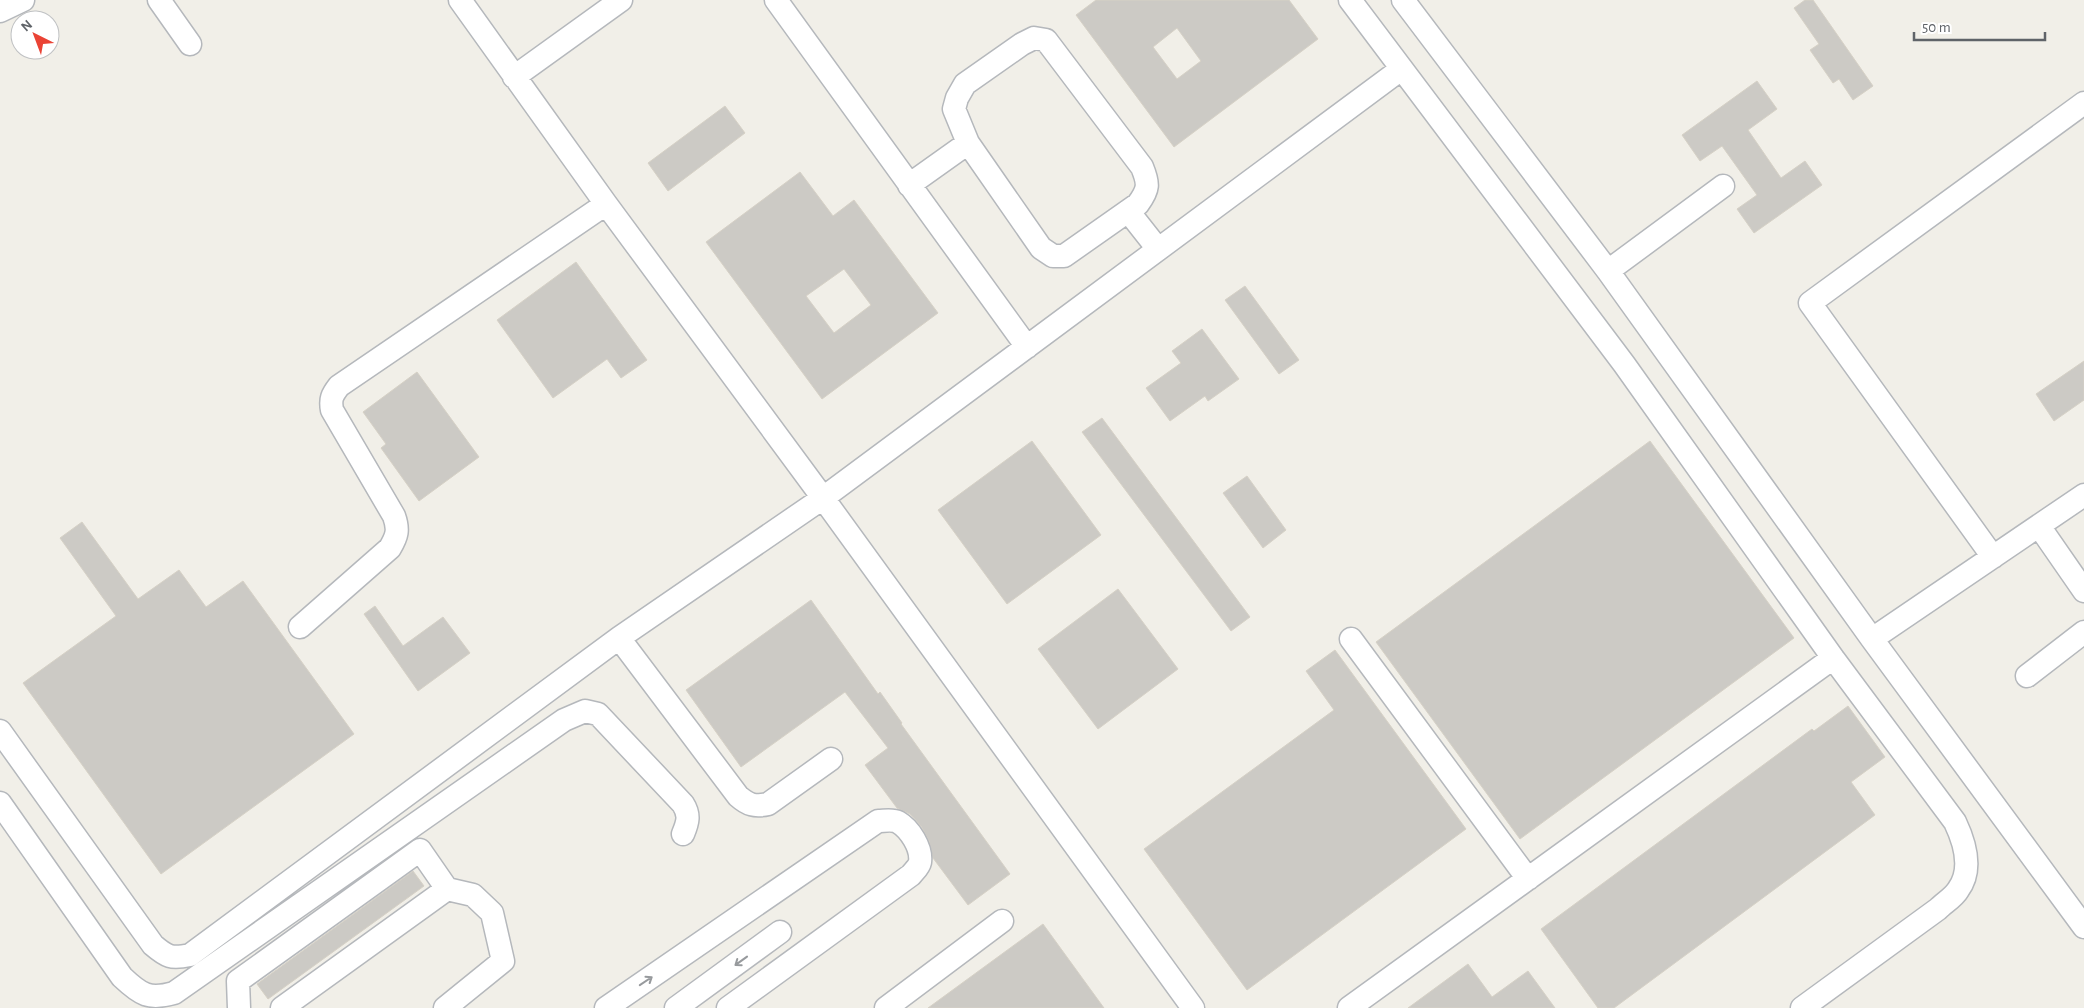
<svg xmlns="http://www.w3.org/2000/svg" width="2084" height="1008" viewBox="0 0 2084 1008" font-family="'Alegreya Sans',sans-serif">
  <style>
    .building { fill: #cccac5; stroke: #d6d1c6; fill-rule: evenodd }
    .lines { fill: none; stroke-linecap: round; stroke-linejoin: round }
    .minor-casing { stroke: #b5b8bc; stroke-width: 25 }
    .minor { stroke: #fff; stroke-width: 22 }
    .oneway { stroke: #979a9d }
  </style>
  <rect width="100%" height="100%" fill="#f1efe8"/>
  <path class="building" d="M1096 0H1289L1318 39 1174 147 1076 15ZM1177 28 1201 61 1177 79 1153 47Z
    M1805 0H1813L1873 86 1853 100 1839 79 1833 83 1810 50 1819 44 1794 8Z
    M1757 81 1777 109 1748 130 1781 178 1805 161 1822 185 1754 233 1737 209 1757 195 1722 146 1700 161 1682 135Z
    M725 106 745 133 668 191 648 163Z
    M800 172 833 216 854 200 938 313 822 399 706 242ZM844 269 871 305 834 333 806 296Z
    M576 262 647 360 621 378 607 359 553 398 497 320Z
    M1245 286 1299 360 1279 374 1225 300Z
    M1202 329 1239 379 1208 401 1205 396 1170 421 1146 388 1181 363 1172 351Z
    M2084 361V400L2054 421 2036 394Z
    M417 372 479 457 419 501 381 448 386 444 363 412Z
    M1102 418 1250 617 1231 631 1082 432Z
    M1032 441 1101 535 1007 604 938 510Z
    M1650 441 1794 638 1520 839 1376 642Z
    M1247 476 1286 530 1263 548 1223 493Z
    M82 522 138 599 179 570 206 607 243 581 354 734 161 874 23 683 116 616 60 538Z
    M1118 589 1178 669 1098 729 1038 649Z
    M811 600 878 694 880 692 902 723 901 724 1010 874 968 905 933 858 929 841 921 826 910 814 897 808 865 765 888 748 845 692 741 767 686 690Z
    M375 606 403 646 443 617 470 653 418 691 364 614Z
    M1335 650 1466 829 1247 990 1144 849 1334 710 1306 671Z
    M1848 706 1885 757 1851 782 1875 815 1614 1008H1598L1541 929 1812 729 1814 731Z
    M413 871 424 886 268 999 257 984Z
    M1043 924 1104 1008H928Z
    M1468 964 1492 997 1528 971 1555 1008H1408Z"/>
  <g class="lines">
    <defs>
      <path id="minor" d="M159 0 190 44
        M460 0 606 204 823 498 1193 1008
        M776 0 1027 347
        M1350 0 1624 364 1833 658 1955 822C1965 843 1973 870 1958 890 1954 897 1944 903 1938 909L1802 1008
        M1403 0 1608 271 1872 639 2084 927
        M0 11 23 0
        M514 77 621 0
        M909 185 968 143 1041 248 1053 256H1064L1138 204C1149 189 1149 184 1142 167L1046 40 1034 38 1022 44 965 84 957 98 954 109 968 143
        M1128 211 1158 249
        M1608 271 1723 186
        M2039 526 2084 591
        M1993 557 1810 303 2084 103
        M300 627 390 548C397 536 399 530 394 516L332 410C330 399 332 395 339 386L606 204
        M619 638 738 796C748 805 755 807 768 804L831 759
        M1351 639 1528 879
        M1872 639 2084 495
        M2027 676 2084 632
        M0 731 153 945C167 957 171 959 190 955L619 638 823 498 1400 70
        M0 803 122 977C141 995 149 1000 174 993L564 720 585 711 598 714 683 804C690 815 688 822 683 834
        M239 1008 238 981 420 850 447 889 473 895 492 913 503 961 445 1008
        M282 1008 447 889
        M606 1008 878 821C884 821 892 819 898 822 910 829 922 848 920 862 919 867 914 871 911 875L728 1008
        M676 1008 780 932
        M886 1008 1002 921
        M1349 1008 1833 658"/>
    </defs>
    <use href="#minor" class="minor-casing"/>
    <use href="#minor" class="minor"/>
  </g>
  <defs><path id="oneway-shaft" d="M-6 0H5M1.5-3L5.5 0L1.5 3" fill="none" stroke-width="1.6" stroke-linecap="round" stroke-linejoin="round" transform="scale(1.25)"/></defs>
  <g class="oneway">
    <use href="#oneway-shaft" transform="translate(741 961) rotate(144)"/>
    <use href="#oneway-shaft" transform="translate(646 981) rotate(-34)"/>
  </g>
  <g transform="translate(35 35) rotate(318)"><circle r="24" fill="#ffffff" stroke="#bfc1c3"/>
  <path d="M0-4L9 19L0 12L-9 19Z" fill="#ea4335"/>
  <text y="-8" font-size="14" font-weight="bold" text-anchor="middle" fill="#5f6368">N</text>
  </g>
  <path d="M1914 32v8h131v-8" fill="none" stroke="#5f6368" stroke-width="2.5"/>
  <text x="1922" y="32" font-size="15" fill="#5f6368" stroke="#ffffff" stroke-width="4" paint-order="stroke">50 m</text>
</svg>
